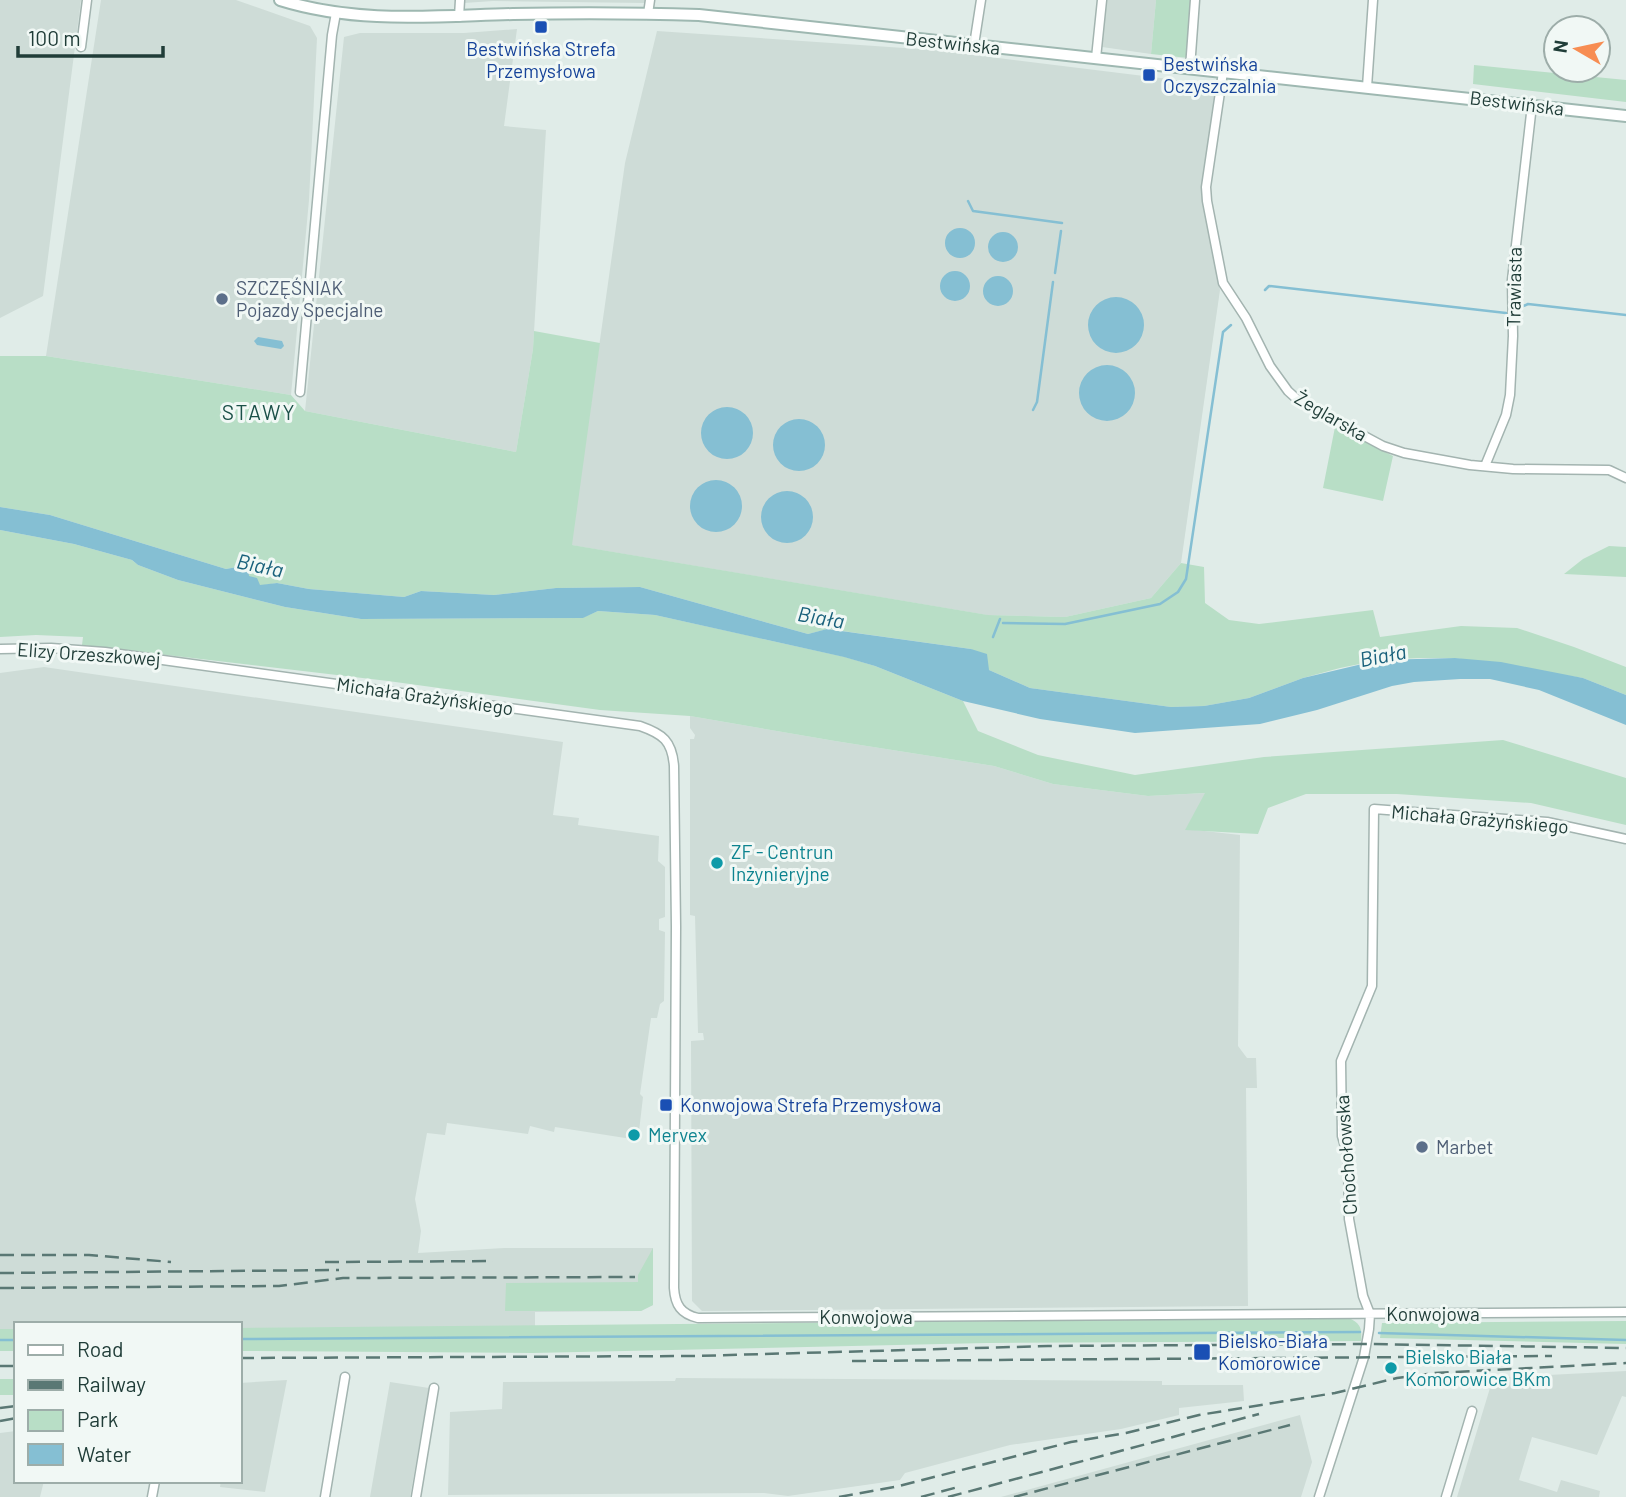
<svg xmlns="http://www.w3.org/2000/svg" width="1626" height="1497" viewBox="0 0 1626 1497" font-family="Barlow,sans-serif">
  <style>
    .built { fill: #cedcd7 }
    .green { fill: #b8dec6 }
    .water { fill: #85bfd3 }
    .lines { fill: none; stroke-linecap: round; stroke-linejoin: round }
    .stream { stroke: #85bfd3; stroke-width: 2.5 }
    .street-casing { stroke: #a3b4b0; stroke-width: 11 }
    .secondary-casing { stroke: #9eb8b1; stroke-width: 14 }
    .street { stroke: #fff; stroke-width: 8 }
    .secondary { stroke: #fff; stroke-width: 10 }
    .rail { stroke: #5a7874; stroke-width: 2.5; stroke-dasharray: 14 7; stroke-linecap: butt }
    .transit-dot { fill: #1a4fb4; stroke: #f1f8f5; stroke-width: 2.5 }
    .service-dot { fill: #5c6f8a; stroke: #f1f8f5; stroke-width: 2.5 }
    .culture-dot { fill: #0f9aa8; stroke: #f1f8f5; stroke-width: 2.5 }
    .labels { text-anchor: middle; stroke-width: 6; stroke-linejoin: round; paint-order: stroke }
    .street-label { font-size: 19px; fill: #203d38; stroke: #f1f8f5 }
    .transit-label { font-size: 19px; fill: #164399; stroke: #f1f8f5; text-anchor: start }
    .service-label { font-size: 19px; fill: #4e5e75; stroke: #f1f8f5; text-anchor: start }
    .culture-label { font-size: 19px; fill: #0d838f; stroke: #f1f8f5; text-anchor: start }
    .neighbourhood-label { font-size: 21px; letter-spacing: 2px; fill: #1b5048; stroke: #f1f8f5 }
    .water-label { font-size: 21px; font-style: italic; fill: #18607b; stroke: #f1f8f5 }
  </style>
  <rect width="100%" height="100%" fill="#e0ece8"/>
  <path class="built" d="M0 0H81L43 296 0 318Z
    M101 0H236L310 26 317 38 309 200 291 395 46 356Z
    M464 0H646L645 3 493 1 464 3Z
    M1107 0H1156L1151 54 1102 47Z
    M517 29 504 126 546 130 533 349 516 452 305 411 344 37 360 33H464Z
    M657 31 933 50 1217 85 1201 193 1220 290 1181 563 1151 598 1065 617 987 615 571 545 625 163Z
    M44 667 563 742 553 815 579 818 578 825 659 836 658 861 665 867V917L659 919V930L665 932 664 1001 660 1004 657 1018H651L640 1094 643 1097 638 1140 555 1127 554 1132 530 1126 528 1134 447 1123 445 1135 427 1133 415 1199 421 1231 418 1253 504 1248H653V1305L641 1311 535 1312V1327L240 1328V1324H16V1329H0V673Z
    M690 716 835 741 994 766 1053 784 1148 796 1206 793 1186 829 1240 835 1238 1046 1247 1058H1256L1257 1088H1246L1248 1306 702 1311 692 1301 691 1041 704 1040 703 1033H698L695 916 690 915V739H694L695 735 690 728Z
    M1626 1371V1397L1622 1396 1597 1455 1532 1437 1519 1480 1557 1492 1561 1480 1600 1491 1599 1497H1457L1493 1378Z
    M676 1378 1162 1381V1385H1243L1244 1401 1179 1408V1415L1121 1429 1010 1445 905 1473 900 1480 788 1496 764 1493 448 1495 450 1412 502 1409 503 1382 675 1381Z
    M287 1380 265 1492 220 1487 221 1481H240V1383Z
    M390 1382 429 1388 410 1497H370Z
    M1300 1415 1312 1462 1301 1497H1001Z
    M16 1431V1481H44L40 1497H0V1433Z"/>
  <path class="green" d="M1156 0H1193L1188 58 1151 54Z
    M1474 65 1626 80V102L1473 84Z
    M534 331 600 343 572 545 988 615 1065 617 1151 598 1181 563 1204 567 1205 603 1229 620 1259 624 1373 610 1380 637 1461 626 1517 628 1574 647 1626 667V695L1583 678 1455 658H1420L1379 660 1340 668 1303 678 1249 698 1204 706 1171 707 1030 688 989 670 971 649 828 629 808 634 640 587 556 588 494 595 421 591 404 597 309 589 277 583 259 586 249 577 248 565 226 569 50 515 0 507V356H46L291 395 305 411 516 452 533 349Z
    M1335 427 1393 456 1383 501 1323 488Z
    M0 530 74 544 132 560 138 565 178 580 285 607 361 619 582 618 598 611 655 615 845 657 875 666 963 701 978 731 1038 755 1135 775 1264 757 1503 740 1626 778V825L1531 803 1397 794H1306L1268 808 1258 834 1185 830 1205 793 1148 796 1053 784 994 766 835 741 690 716 600 710 388 681 82 645 83 637 36 635 0 637Z
    M1609 546 1626 547V577L1564 574 1583 559Z
    M653 1248V1305L641 1311H505L506 1283 638 1282V1275Z
    M1349 1318C1361 1324 1362 1328 1361 1341L987 1343 532 1353 240 1351V1328Z
    M1626 1321V1344L1380 1338 1382 1323Z
    M0 1329H16V1351H0Z
    M0 1379H16V1395H0Z"/>
  <path class="water" d="M945 243a15 15 0 1 1 30 0a15 15 0 1 1-30 0Z
    M988 247a15 15 0 1 1 30 0a15 15 0 1 1-30 0Z
    M940 286a15 15 0 1 1 30 0a15 15 0 1 1-30 0Z
    M983 291a15 15 0 1 1 30 0a15 15 0 1 1-30 0Z
    M1088 325a28 28 0 1 1 56 0a28 28 0 1 1-56 0Z
    M258 337 282 341 284 346 281 349 257 345 254 341Z
    M1079 393a28 28 0 1 1 56 0a28 28 0 1 1-56 0Z
    M701 433a26 26 0 1 1 52 0a26 26 0 1 1-52 0Z
    M773 445a26 26 0 1 1 52 0a26 26 0 1 1-52 0Z
    M690 506a26 26 0 1 1 52 0a26 26 0 1 1-52 0Z
    M761 517a26 26 0 1 1 52 0a26 26 0 1 1-52 0Z
    M0 507 50 515 226 569 248 565 249 576 257 578 260 585 277 583 309 589 404 597 421 591 494 595 556 588 640 587 808 634 827 629 971 649 987 654 989 670 1030 688 1171 707 1204 706 1249 698 1303 678 1379 660 1455 658 1501 662 1583 678 1626 695V725L1539 690 1490 679H1460L1414 682 1392 686 1317 710 1260 724 1135 733 1040 719 963 701 875 666 844 657 655 615 598 611 583 618 361 619 285 607 178 580 138 565 132 560 74 544 0 530Z"/>
  <g class="lines">
    <path class="stream" d="M968 201 973 211 1062 223
      M1055 273 1061 231
      M1265 290 1269 286 1506 313
      M1519 308 1528 304 1626 315
      M1033 410 1037 402 1053 282
      M1003 623 1065 624 1160 604 1178 592 1186 579 1223 332 1231 325
      M993 637 1000 619
      M1379 1333 1626 1340
      M240 1339 1360 1332
      M0 1340H16"/>
    <defs>
      <path id="street" d="M648 14 650 0
        M459 17 460 0
        M974 45 981 0
        M81 47 87 0
        M1096 58 1102 0
        M1190 68 1195 0
        M1223 72 1206 187 1207 201 1223 283 1246 318 1270 366 1288 391 1299 401 1383 446 1404 453 1470 465 1513 469 1609 470 1626 478
        M1367 87 1373 0
        M300 392 332 35 336 13
        M1485 466 1506 415 1510 395 1513 336 1512 280 1532 105
        M0 649 51 648 105 652 640 726C663 734 672 741 674 766L676 927 674 1288C675 1305 681 1314 698 1318L1626 1312
        M152 1497 155 1481
        M325 1497 345 1377
        M416 1497 434 1388
        M1319 1497 1364 1357 1369 1329 1370 1314 1363 1296 1349 1219 1348 1157 1342 1136 1341 1061 1372 986 1374 809 1547 822 1626 839
        M1446 1497 1472 1411"/>
      <path id="secondary" d="M280 0C357 24 434 16 513 14 575 13 637 13 699 15L1626 116"/>
    </defs>
    <use href="#street" class="street-casing"/>
    <use href="#secondary" class="secondary-casing"/>
    <use href="#street" class="street"/>
    <use href="#secondary" class="secondary"/>
    <path class="rail" d="M0 1255H89L171 1262
      M325 1262 493 1261
      M0 1273 339 1270
      M0 1288 279 1286 343 1278 635 1277
      M240 1358 695 1356 1048 1346 1368 1344 1626 1348
      M852 1361 1552 1356
      M0 1366H16
      M0 1408 16 1406
      M0 1421 16 1418
      M839 1497 899 1486 1071 1442 1126 1433 1199 1415 1335 1393 1397 1378 1435 1373 1626 1363
      M921 1497 958 1487
      M948 1497 1259 1414
      M1014 1497 1290 1425"/>
  </g>
  <g class="transit-dot">
    <rect x="534" y="20" width="14" height="14" rx="3.5"/>
    <rect x="1142" y="68" width="14" height="14" rx="3.5"/>
    <rect x="659" y="1098" width="14" height="14" rx="3.5"/>
    <rect x="1193" y="1343" width="18" height="18" rx="3.5"/>
  </g>
  <g class="service-dot">
    <circle cx="222" cy="299" r="7"/>
    <circle cx="1422" cy="1147" r="7"/>
  </g>
  <g class="culture-dot">
    <circle cx="717" cy="863" r="7"/>
    <circle cx="634" cy="1135" r="7"/>
    <circle cx="1391" cy="1368" r="7"/>
  </g>
  <g class="labels">
    <g class="street-label">
      <text transform="translate(953 43) rotate(6)" y="7">Bestwińska</text>
      <text transform="translate(1517 103) rotate(7)" y="7">Bestwińska</text>
      <text transform="translate(1514 287) rotate(-89)" y="7">Trawiasta</text>
      <text transform="translate(1331 416) rotate(30)" y="7">Żeglarska</text>
      <text transform="translate(89 654) rotate(4)" y="7">Elizy Orzeszkowej</text>
      <text transform="translate(425 696) rotate(8)" y="7">Michała Grażyńskiego</text>
      <text transform="translate(1480 819) rotate(5)" y="7">Michała Grażyńskiego</text>
      <text transform="translate(1346 1155) rotate(-94)" y="7">Chochołowska</text>
      <text x="1433" y="1321">Konwojowa</text>
      <text x="866" y="1324">Konwojowa</text>
    </g>
    <g class="transit-label">
      <text x="541" y="56" text-anchor="middle">Bestwińska Strefa<tspan x="541" dy="22">Przemysłowa</tspan></text>
      <text x="1163" y="71">Bestwińska<tspan x="1163" dy="22">Oczyszczalnia</tspan></text>
      <text x="680" y="1112">Konwojowa Strefa Przemysłowa</text>
      <text x="1218" y="1348">Bielsko-Biała<tspan x="1218" dy="22">Komorowice</tspan></text>
    </g>
    <g class="service-label">
      <text x="236" y="295">SZCZĘŚNIAK<tspan x="236" dy="22">Pojazdy Specjalne</tspan></text>
      <text x="1436" y="1154">Marbet</text>
    </g>
    <g class="culture-label">
      <text x="731" y="859">ZF - Centrun<tspan x="731" dy="22">Inżynieryjne</tspan></text>
      <text x="648" y="1142">Mervex</text>
      <text x="1405" y="1364">Bielsko Biała<tspan x="1405" dy="22">Komorowice BKm</tspan></text>
    </g>
    <g class="neighbourhood-label">
      <text x="259" y="420">STAWY</text>
    </g>
    <g class="water-label">
      <text transform="translate(260 566) rotate(12)" y="7">Biała</text>
      <text transform="translate(821 618) rotate(10)" y="7">Biała</text>
      <text transform="translate(1383 656) rotate(-11)" y="7">Biała</text>
    </g>
  </g>
  <rect x="14" y="1322" width="228" height="161" fill="#f1f8f5" stroke="#9dada9" stroke-width="2"/>
  <rect x="28" y="1345" width="35" height="10" fill="#ffffff" stroke="#9dada9" stroke-width="2"/>
  <text x="77" y="1357" font-size="21" fill="#203d38">Road</text>
  <rect x="28" y="1380" width="35" height="10" fill="#5a7874" stroke="#9dada9" stroke-width="2"/>
  <text x="77" y="1392" font-size="21" fill="#203d38">Railway</text>
  <rect x="28" y="1410" width="35" height="21" fill="#b8dec6" stroke="#9dada9" stroke-width="2"/>
  <text x="77" y="1427" font-size="21" fill="#203d38">Park</text>
  <rect x="28" y="1444" width="35" height="21" fill="#85bfd3" stroke="#9dada9" stroke-width="2"/>
  <text x="77" y="1462" font-size="21" fill="#203d38">Water</text>
  <g transform="translate(1577 49) rotate(279)"><circle r="33" fill="#f1f8f5" stroke="#9dada9" stroke-width="2"/>
  <path d="M0-5L12 26L0 18L-12 26Z" fill="#f78d52"/>
  <text y="-10" font-size="19" font-weight="bold" text-anchor="middle" fill="#203d38">N</text>
  </g>
  <path d="M18 46v10h145v-10" fill="none" stroke="#203d38" stroke-width="3.5"/>
  <text x="28" y="46" font-size="21" fill="#203d38" stroke="#f1f8f5" stroke-width="5" paint-order="stroke">100 m</text>
</svg>
